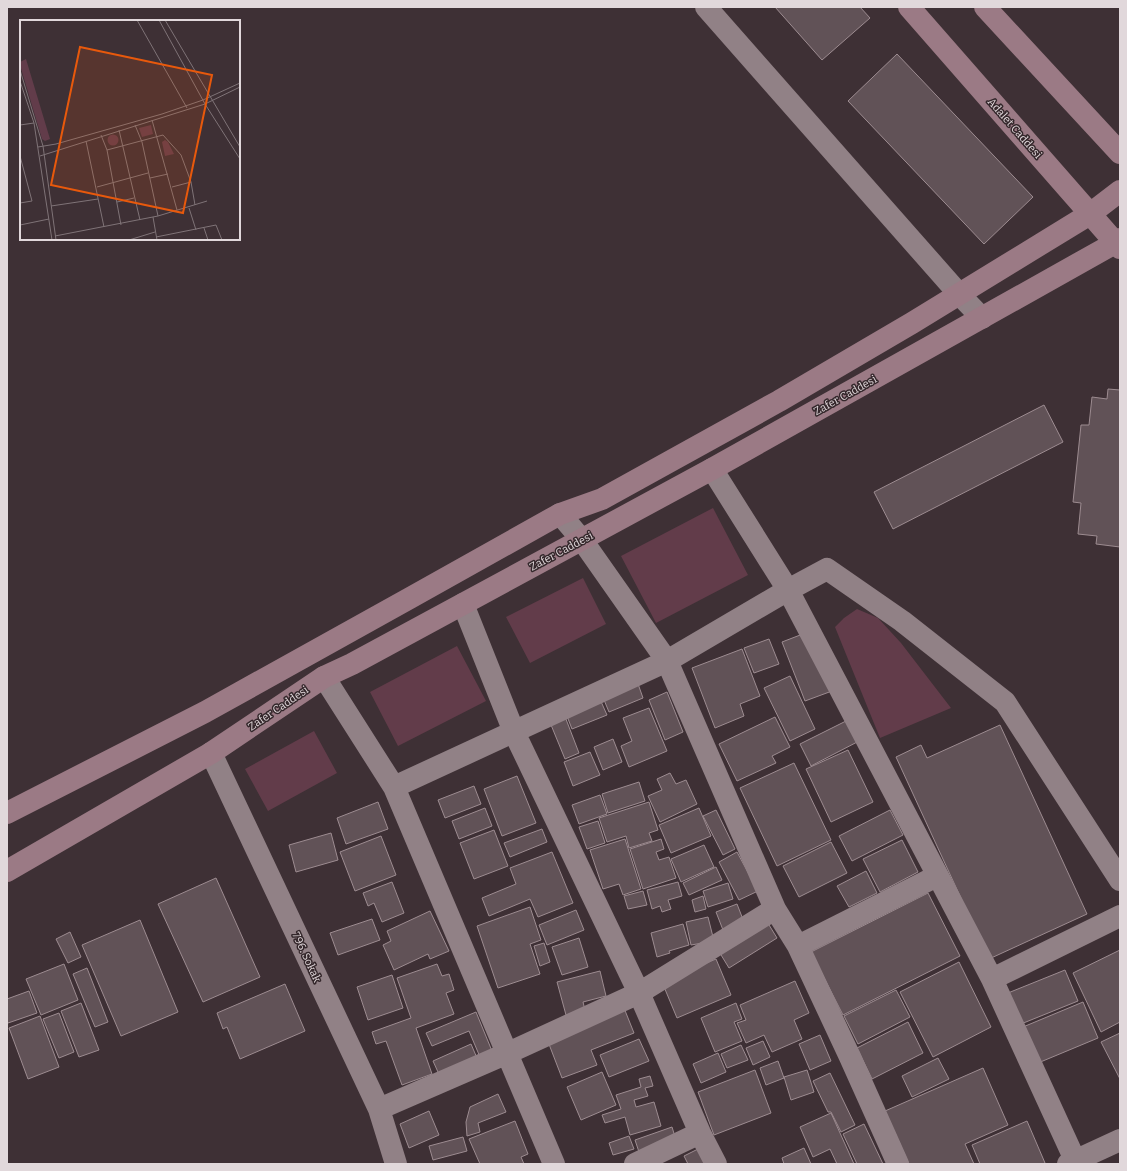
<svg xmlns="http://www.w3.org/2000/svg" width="1127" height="1171" viewBox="0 0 1127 1171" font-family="Bitter,serif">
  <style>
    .green { fill: #623c4a }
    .building { fill: #615257; stroke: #9d8c91 }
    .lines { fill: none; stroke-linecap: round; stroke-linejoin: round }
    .street { stroke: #918186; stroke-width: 22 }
    .secondary { stroke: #9b7a85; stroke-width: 22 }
    .labels { text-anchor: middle; stroke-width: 3; stroke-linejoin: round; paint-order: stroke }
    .street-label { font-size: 11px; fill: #e1d8db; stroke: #34272b }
    .inset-road { fill: none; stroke: #7f7377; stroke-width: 1 }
    .view { fill: #e8590c; fill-opacity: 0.15; stroke: #e8590c; stroke-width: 2 }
    .inset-edge { fill: none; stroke: #e1d8db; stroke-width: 2 }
  </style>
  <rect width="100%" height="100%" fill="#3e3035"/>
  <path class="green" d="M713 508 748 575 656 623 621 556Z
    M583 578 606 624 530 663 506 617Z
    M857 609 878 618 901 643 951 708 880 738 835 627 844 618Z
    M457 646 486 701 398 746 370 692Z
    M314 731 337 773 268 811 245 769Z"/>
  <path class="building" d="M775 7H860L870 18 822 60Z
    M897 54 1033 197 984 244 848 101Z
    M1108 389 1120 390V547L1096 544 1097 536 1078 534 1081 503 1073 502 1081 425H1089L1092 397 1107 399Z
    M1044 405 1063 442 893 529 874 492Z
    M808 632 832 691 805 701 782 642Z
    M769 639 779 664 754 673 744 648Z
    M742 649 760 696 740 704 744 716 715 728 692 668Z
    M790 676 815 729 790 741 764 688Z
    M637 681 643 698 609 712 602 695Z
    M667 692 683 732 665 740 649 700Z
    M599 697 607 715 572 729 565 711Z
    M649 708 667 751 629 767 621 746 632 741 623 718Z
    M564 714 579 753 565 759 549 720Z
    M775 717 790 747 772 756 776 763 737 781 719 744Z
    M850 719 861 740 811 766 800 744Z
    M1000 725 1087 914 989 959 896 757 921 745 927 758Z
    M613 739 622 762 603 770 594 747Z
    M848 750 873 802 831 822 806 769Z
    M590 752 600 775 573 786 564 762Z
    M794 763 831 840 777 866 740 788Z
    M670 773 676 784 686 780 697 804 660 822 648 796 662 790 657 779Z
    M517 776 536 823 502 836 484 789Z
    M639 782 645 801 608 813 602 794Z
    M474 786 481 804 445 818 438 800Z
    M600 795 607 814 579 824 572 805Z
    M378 802 388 829 346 844 337 818Z
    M649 802 658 830 649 833 652 841 629 848 626 836 607 842 599 818Z
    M485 808 492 826 459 839 452 821Z
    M699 808 711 836 671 853 659 825Z
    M716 810 735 849 723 855 703 816Z
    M890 810 903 835 852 861 839 836Z
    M598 821 605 843 587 849 579 827Z
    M542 829 547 842 510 857 504 843Z
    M494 830 508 866 474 879 460 843Z
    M331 833 338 860 296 872 289 845Z
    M381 836 396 875 355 891 340 852Z
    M625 839 641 889 623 895 619 884 603 889 590 850Z
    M661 839 664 849 656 852 659 860 669 857 676 878 643 889 630 849Z
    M902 840 918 872 880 892 863 859Z
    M831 842 847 873 799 897 783 866Z
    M704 845 714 867 681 882 671 859Z
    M552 852 573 903 538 917 530 899 489 916 482 898 516 884 510 868Z
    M737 852 758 891 739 900 719 862Z
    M716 867 722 880 689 895 683 883Z
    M866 871 877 893 849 907 837 886Z
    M216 878 260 977 203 1002 158 904Z
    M392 882 404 913 382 922 374 903 368 906 363 893Z
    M678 882 682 896 668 900 671 909 662 912 660 906 652 909 647 890Z
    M728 883 733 899 708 907 703 891Z
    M643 891 647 905 628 909 624 896Z
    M928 893 960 956 843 1015 811 952Z
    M703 896 706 909 695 912 692 900Z
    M737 904 744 922 723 930 716 912Z
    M530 907 541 940 530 944 540 974 498 988 477 926Z
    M576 910 584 930 547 945 539 925Z
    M430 911 449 951 430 959 428 954 394 970 383 945 391 941 387 931Z
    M708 917 714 941 691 945 686 922Z
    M372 919 380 940 338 955 330 933Z
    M140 920 178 1012 121 1036 82 945Z
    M766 920 777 938 729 968 718 950Z
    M683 924 689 945 669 951 670 953 657 957 651 933Z
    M70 932 81 957 68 963 56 939Z
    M579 938 588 967 562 975 552 947Z
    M544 943 550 962 540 966 534 946Z
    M1120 950V1022L1101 1032 1073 973Z
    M716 959 731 995 677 1018 662 982Z
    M959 962 991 1027 933 1057 900 992Z
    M64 964 78 1000 41 1015 26 979Z
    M437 964 442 976 449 974 454 990 446 993 454 1014 416 1028 432 1074 402 1085 386 1041 376 1044 372 1032 411 1018 397 978Z
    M87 968 108 1022 95 1027 73 974Z
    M1065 970 1078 1001 1016 1026 1003 995Z
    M600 971 606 996 583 1002 585 1010 566 1015 557 982Z
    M392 975 403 1008 368 1020 357 987Z
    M795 981 809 1013 794 1020 802 1039 772 1052 764 1035 746 1043 737 1023 746 1020 740 1005Z
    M285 984 305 1031 240 1059 227 1027 223 1029 217 1013Z
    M896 990 910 1017 858 1044 844 1016Z
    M29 991 37 1013 8 1023 7 1021V999Z
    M1083 1002 1098 1038 1038 1063 1023 1027Z
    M81 1003 99 1050 79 1057 61 1011Z
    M736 1003 742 1019 734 1022 742 1041 715 1052 701 1018Z
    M624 1008 634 1033 591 1050 597 1065 562 1078 547 1039Z
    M476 1012 492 1051 480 1057 469 1031 432 1046 426 1033Z
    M59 1013 74 1052 59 1058 43 1019Z
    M40 1016 59 1067 28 1079 9 1028Z
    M908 1022 923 1053 872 1079 857 1048Z
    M1120 1033V1079L1101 1042Z
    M820 1035 831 1061 810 1070 799 1044Z
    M639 1039 649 1061 609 1077 600 1055Z
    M763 1041 770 1057 753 1065 746 1048Z
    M471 1044 480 1065 442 1081 433 1061Z
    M741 1045 748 1060 727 1068 721 1054Z
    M718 1053 726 1072 701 1083 693 1064Z
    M938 1058 949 1079 912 1097 902 1076Z
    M778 1061 784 1078 766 1085 760 1068Z
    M983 1068 1008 1125 965 1144 974 1164H909L885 1111Z
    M755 1070 771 1113 714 1135 698 1092Z
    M807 1070 814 1092 791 1100 784 1077Z
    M602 1072 616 1105 581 1120 567 1087Z
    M830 1073 855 1125 841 1132 831 1112H828L813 1081Z
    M650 1076 653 1086 645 1088 648 1096 634 1100 636 1107 654 1102 661 1126 630 1135 625 1117 605 1123 602 1115 621 1109 616 1095 641 1087 639 1079Z
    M498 1094 506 1112 478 1123 480 1132 467 1136 466 1122 470 1107Z
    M429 1111 439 1135 409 1148 400 1124Z
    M831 1113 854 1164H837L830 1149 813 1157 800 1127Z
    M515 1121 528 1154 521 1157 524 1164H480L469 1139Z
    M1027 1121 1045 1163 1042 1164H980L972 1145Z
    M864 1124 883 1164H857L843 1134Z
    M672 1127 676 1140 639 1152 635 1140Z
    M629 1136 634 1149 613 1155 609 1143Z
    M463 1137 467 1151 433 1160 429 1146Z
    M804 1148 811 1164H784L782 1158Z
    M698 1149 705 1164H688L684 1156Z"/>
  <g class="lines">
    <path class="street" d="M706 7 959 294 982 318
      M712 469 788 590 992 979 1075 1160
      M560 514 582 540 667 661 775 909 798 946 850 1057 898 1164
      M463 604 514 732 639 993 700 1133 716 1164
      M324 677 394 787 554 1164
      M211 753 379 1109 396 1164
      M394 787 667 661 788 590 827 569 902 621 1005 702 1120 880
      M798 946 937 876
      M992 979 1120 916
      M379 1109 508 1053 639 993 775 909
      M635 1164 700 1133
      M1068 1164 1120 1140"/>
    <path class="secondary" d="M909 7 1120 248
      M985 7 1120 153
      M7 813 205 712 410 598 560 514 602 499 779 401 912 323 1090 214 1120 191
      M7 871 211 753 324 677 352 664 712 469 1115 243 1120 239"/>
  </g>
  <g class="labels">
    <g class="street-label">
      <text transform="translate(1015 128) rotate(49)" y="4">Adalet Caddesi</text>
      <text transform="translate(845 395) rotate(-29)" y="4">Zafer Caddesi</text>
      <text transform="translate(561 551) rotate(-28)" y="4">Zafer Caddesi</text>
      <text transform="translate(278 708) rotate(-34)" y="4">Zafer Caddesi</text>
      <text transform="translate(307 957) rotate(65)" y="4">796. Sokak</text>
    </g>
  </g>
  <g transform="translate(20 20)">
    <rect width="220" height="220" fill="#3e3035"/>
    <path d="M6 39 30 119 25 121 22 119 0 45V42ZM131 105 133 114 122 117 119 108ZM87.5 120a5.5 5.5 0 1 1 11 0a5.5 5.5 0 1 1-11 0ZM145 120 148 122 154 134 145 136 142 122Z" fill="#623c4a"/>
    <path class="inset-road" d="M117 0 167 88M139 0 185 84 220 139M145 0 220 127M0 50 23 126 36 220M0 61 14 103 32 220M132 100 157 190M0 105 14 103M99 110 120 200M81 115 87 130 101 205M66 121 84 207M18 127 36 124 142 94 183 80 220 63M87 130 143 115 161 135 171 162 175 185M0 136 12 181 0 183M20 136 185 84 220 67M130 158 148 154M77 167 128 153M152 167 171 162M97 182 114 178M31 186 78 179M169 188 176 210M138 196 187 181M133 197 137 220M0 205 29 199M184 208 188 220M35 216 138 196 122 122 115 105M136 217 196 205 202 220M109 220 135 212"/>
    <path class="view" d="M60 27 192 55 163 193 31 165Z"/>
    <rect width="220" height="220" class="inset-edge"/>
  </g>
  <rect width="1127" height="1171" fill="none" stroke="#e1d8db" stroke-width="16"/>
</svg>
